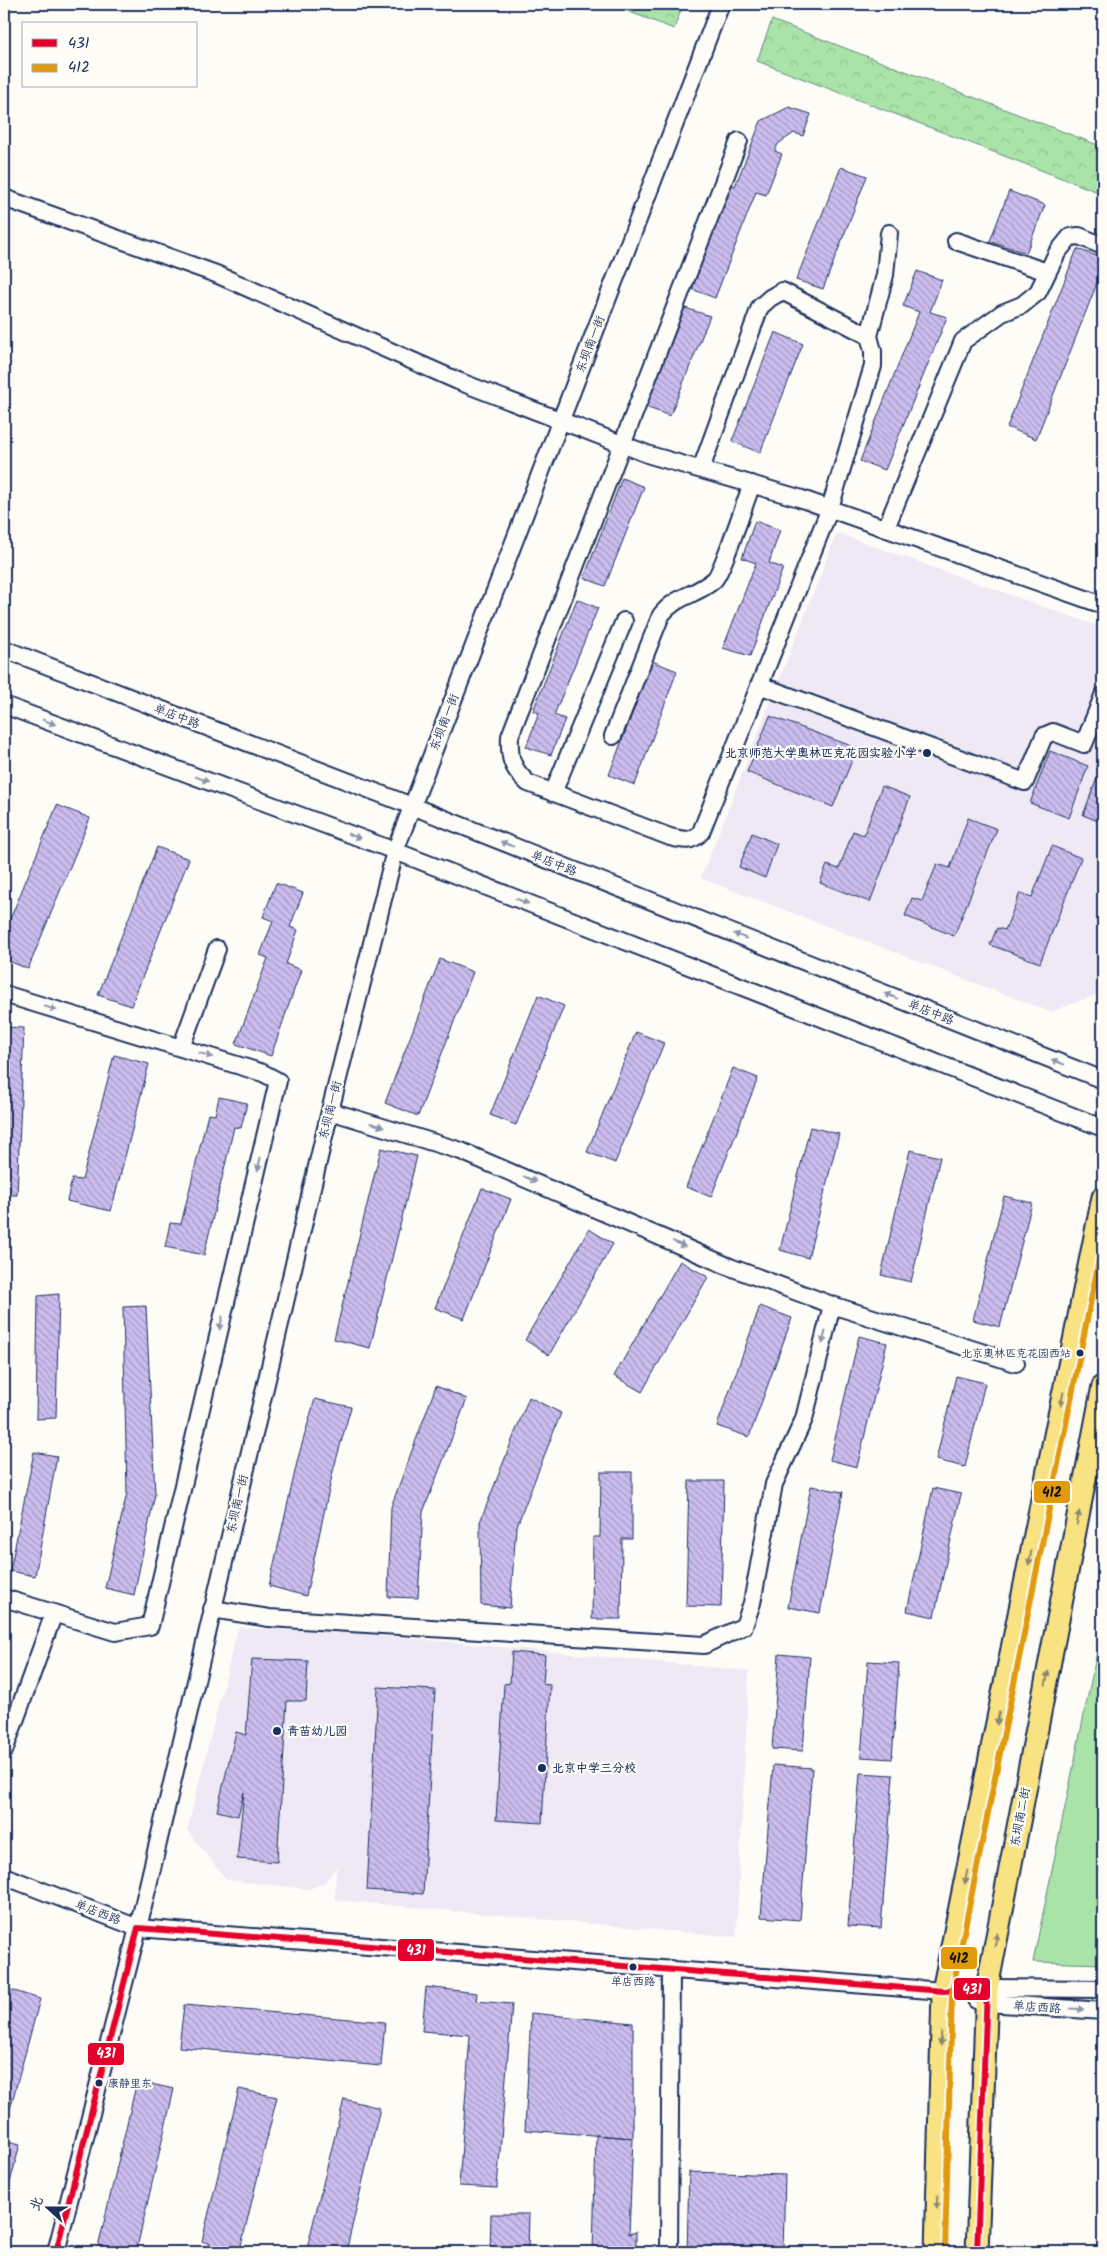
<svg xmlns="http://www.w3.org/2000/svg" width="1107" height="2256" viewBox="0 0 1107 2256" font-family="Kalam,'LXGW WenKai TC',sans-serif">
  <style>
    .built { fill: #eee9f4 }
    .grass { fill: #aae3a8; stroke: #628983 }
    .park { fill: url(#park-crowns); stroke: #628983 }
    .building { fill: url(#building-back-hatch); stroke: #1b2f5e }
    .lines { fill: none; stroke-linecap: round; stroke-linejoin: round }
    .minor-casing { stroke: #1b2f5e; stroke-width: 20 }
    .major-casing { stroke: #1b2f5e; stroke-width: 25 }
    .minor { stroke: #fdfcf7; stroke-width: 16 }
    .major { stroke: #f8e281; stroke-width: 21 }
    .bus-1-casing { stroke: #fdfcf7; stroke-width: 10 }
    .bus-2-casing { stroke: #fdfcf7; stroke-width: 10 }
    .bus-1 { stroke: #e4002b; stroke-width: 6 }
    .bus-2 { stroke: #e19a09; stroke-width: 6 }
    .oneway { fill: #8c96aa }
    .oneway2 { fill: #8a8870 }
    .poi-dot { fill: #1b2f5e; stroke: #fdfcf7; stroke-width: 2 }
    .labels { text-anchor: middle; stroke-width: 4.5; stroke-linejoin: round; paint-order: stroke }
    .bus-label { font-size: 11px; fill: #1b2f5e; stroke: #fdfcf7; text-anchor: end }
    .street-label { font-size: 12px; fill: #1b2f5e; stroke: #fdfcf7 }
    .poi-label { font-size: 12px; font-weight: bold; fill: #1b2f5e; stroke: #fdfcf7; text-anchor: start }
    .line-badge { stroke: #fdfcf7; stroke-width: 2 }
    .badge-label { font-size: 14px; text-anchor: middle; font-weight: bold; fill: #fff }
    .pale-badge-label { font-size: 14px; text-anchor: middle; font-weight: bold; fill: #111 }
  </style>
  <defs>
    <pattern id="park-crowns" width="20" height="18" patternUnits="userSpaceOnUse" patternTransform="scale(1.25)"><rect width="20" height="18" fill="#aae3a8"/><path d="M2 6a3 3 0 1 1 6 0M12 15a3 3 0 1 1 6 0" fill="none" stroke="#92c393"/></pattern>
    <pattern id="building-back-hatch" width="6" height="6" patternUnits="userSpaceOnUse" patternTransform="scale(1.25)"><rect width="6" height="6" fill="#cbbdee"/><path d="M-1 5l2 2M0 0l6 6M5-1l2 2" fill="none" stroke="#a49ac4"/></pattern>
  </defs>
  <rect width="100%" height="100%" fill="#fdfcf7"/>
  <filter id="ink" filterUnits="userSpaceOnUse"><feTurbulence type="fractalNoise" baseFrequency=".02" numOctaves="2"/><feDisplacementMap in="SourceGraphic" scale="10" xChannelSelector="R" yChannelSelector="G"/><feConvolveMatrix kernelMatrix="1 2 1 2 8 2 1 2 1" color-interpolation-filters="sRGB"/></filter>
  <g filter="url(#ink)">
    <path class="built" d="M837 533 1103 628V992L1051 1012 701 878Z
      M238 1628 346 1632 749 1671 736 1937 335 1900 336 1867 325 1882 309 1889 227 1880 187 1830Z"/>
    <path class="grass" d="M1103 1623V1964L1033 1962Z"/>
    <path class="park" d="M609 4H683L674 29Z
      M772 20 1103 147V194L757 61Z"/>
    <path class="building" d="M789 107 811 114 803 136 794 133 778 144 775 151 782 154 766 195 756 192 715 298 689 288 730 184 735 186 761 121Z
      M841 167 867 176 823 289 796 280Z
      M1009 191 1045 205 1026 253 990 241Z
      M1077 249 1103 258V268L1036 439 1007 427Z
      M917 271 942 280 930 312 947 317 885 470 860 461 919 312 903 306Z
      M682 307 710 316 670 416 643 406Z
      M775 332 803 344 760 453 732 441Z
      M622 478 644 487 605 586 584 578Z
      M755 521 780 530 769 563 783 568 750 656 723 648 756 563 742 558Z
      M577 599 598 608 554 715 565 719 551 755 526 747 539 713 533 711Z
      M652 661 677 671 635 785 609 775Z
      M770 716 857 748 833 807 747 772Z
      M1050 751 1088 766 1069 818 1030 803Z
      M1103 762V823L1083 815Z
      M882 786 910 797 870 902 820 883 827 865 839 869 853 831 864 835Z
      M57 805 90 818 28 969 4 959V934Z
      M968 818 997 829 954 936 905 916 912 898 922 901 937 864 950 868Z
      M752 833 777 844 765 878 739 867Z
      M1052 846 1081 858 1040 963 990 945 997 928 1005 930 1020 893 1032 897Z
      M157 847 189 859 131 1006 98 995Z
      M276 883 303 893 290 927 298 930 286 964 301 970 271 1056 236 1044 268 958 260 955 273 921 263 917Z
      M440 959 473 972 418 1116 385 1103Z
      M538 995 564 1006 516 1125 490 1115Z
      M4 1027 24 1028 17 1195H4Z
      M636 1032 664 1043 615 1163 587 1152Z
      M114 1055 149 1064 111 1211 67 1201 72 1179 82 1180Z
      M733 1068 758 1078 711 1197 686 1187Z
      M219 1097 247 1103 241 1128 234 1127 204 1255 165 1247 170 1223 181 1224 208 1114 215 1115Z
      M810 1127 839 1134 808 1258 780 1250Z
      M381 1148 417 1156 370 1348 334 1339Z
      M910 1150 940 1157 911 1282 881 1275Z
      M482 1188 511 1199 464 1319 435 1308Z
      M1004 1196 1032 1203 1000 1327 973 1320Z
      M589 1229 613 1244 549 1355 525 1340Z
      M680 1261 708 1277 642 1392 614 1376Z
      M59 1294 56 1418 36 1419 38 1296Z
      M146 1306 155 1494 134 1595 105 1588 127 1493 123 1307Z
      M760 1306 792 1318 749 1437 717 1426Z
      M859 1336 887 1343 857 1467 830 1460Z
      M956 1376 985 1383 965 1467 936 1460Z
      M436 1386 467 1399 423 1512 418 1598 388 1597 391 1507Z
      M529 1397 561 1413 516 1528 510 1608 481 1605 480 1522Z
      M315 1399 351 1407 333 1471 306 1596 269 1586 298 1458Z
      M34 1452 57 1456 35 1576 10 1571Z
      M601 1472H632V1539H622L621 1619H592L593 1537H600Z
      M689 1481H724L721 1607 686 1606Z
      M811 1486 843 1492 820 1613 788 1607Z
      M933 1488 961 1494 934 1617 907 1611Z
      M512 1652 545 1655 543 1684 550 1685 542 1823 496 1820 504 1684 510 1683Z
      M779 1654 810 1657 803 1751 772 1749Z
      M252 1659 308 1661 306 1701H287L277 1862 237 1859 244 1792 238 1816 217 1811 236 1732 246 1735Z
      M868 1661 899 1663 892 1759 861 1757Z
      M378 1687 435 1690 423 1894 367 1890Z
      M773 1765 812 1768 800 1920 761 1917Z
      M860 1773 893 1775 881 1928 848 1926Z
      M426 1987 477 1993 476 2001 512 2004 497 2188 459 2186 470 2035 422 2031Z
      M11 1990 40 1999 9 2113 4 2112V2018Z
      M184 2005 385 2022 381 2066 179 2047Z
      M531 2013 633 2023V2138L525 2130Z
      M137 2081 174 2089 136 2252H97Z
      M239 2089 277 2097 240 2250 247 2252H208L210 2244 202 2241Z
      M344 2099 380 2108 346 2252H306Z
      M596 2135 633 2138 629 2234 636 2232V2252H593Z
      M4 2140 20 2144 4 2206Z
      M689 2172 785 2175 783 2252H687Z
      M491 2214H529L528 2252H490Z"/>
    <g class="lines">
      <defs>
        <path id="minor" d="M4 198 216 274 458 381 650 455 799 498 1103 605
          M956 241 1047 272
          M869 336 885 275 889 233
          M701 469 760 307 770 298 782 291 869 336 873 351V366L830 508 701 832C692 843 682 840 670 837L528 783C511 768 509 757 510 736L739 141
          M886 528 963 341 1002 313 1022 305 1038 292 1057 253 1070 237 1079 236 1103 246
          M4 649 412 806 1103 1080
          M759 685 1025 782 1044 736 1053 732 1084 744 1103 696
          M4 705 395 851 1103 1128
          M613 736 661 615C677 595 695 596 714 580 722 573 746 499 752 484
          M553 793 624 621
          M4 994 263 1073 278 1081 150 1626 115 1632 4 1598
          M181 1048 217 949
          M832 1305 1016 1363
          M212 1609 269 1618 704 1645 744 1626 752 1603 774 1484 804 1419 832 1305 730 1267 461 1151 330 1111
          M4 1751 54 1613
          M4 1876 138 1928 943 1991 987 1988 1103 1989
          M976 2000 986 2003 1103 2011
          M56 2252 138 1928 330 1111 395 851 721 4
          M669 2252 671 1969"/>
        <path id="major" d="M936 2252 943 1991 1103 1197
          M977 2252 987 1988 1103 1386"/>
      </defs>
      <use href="#minor" class="minor-casing"/>
      <use href="#major" class="major-casing"/>
      <use href="#minor" class="minor"/>
      <use href="#major" class="major"/>
      <defs>
        <path id="bus-1" d="M138 1928 943 1991 987 1988 977 2252
          M56 2252 138 1928"/>
        <path id="bus-2" d="M945 2252 952 1992 1103 1240"/>
      </defs>
      <use href="#bus-1" class="bus-1-casing"/>
      <use href="#bus-2" class="bus-2-casing"/>
      <use href="#bus-1" class="bus-1"/>
      <use href="#bus-2" class="bus-2"/>
    </g>
    <defs><path id="oneway-solid" d="M-6-.8H1V-3.2L6.5 0L1 3.2V.8H-6Z" transform="scale(1.25)"/></defs>
    <g class="oneway">
      <use href="#oneway-solid" transform="translate(49 722) rotate(21)"/>
      <use href="#oneway-solid" transform="translate(202 779) rotate(21)"/>
      <use href="#oneway-solid" transform="translate(354 836) rotate(21)"/>
      <use href="#oneway-solid" transform="translate(507 844) rotate(-158)"/>
      <use href="#oneway-solid" transform="translate(522 901) rotate(21)"/>
      <use href="#oneway-solid" transform="translate(740 936) rotate(-158)"/>
      <use href="#oneway-solid" transform="translate(891 996) rotate(-158)"/>
      <use href="#oneway-solid" transform="translate(50 1008) rotate(17)"/>
      <use href="#oneway-solid" transform="translate(206 1055) rotate(17)"/>
      <use href="#oneway-solid" transform="translate(1058 1062) rotate(-158)"/>
      <use href="#oneway-solid" transform="translate(377 1125) rotate(17)"/>
      <use href="#oneway-solid" transform="translate(259 1164) rotate(103)"/>
      <use href="#oneway-solid" transform="translate(530 1179) rotate(23)"/>
      <use href="#oneway-solid" transform="translate(679 1244) rotate(24)"/>
      <use href="#oneway-solid" transform="translate(221 1323) rotate(103)"/>
      <use href="#oneway-solid" transform="translate(824 1337) rotate(104)"/>
      <use href="#oneway-solid" transform="translate(1077 2009) rotate(4)"/>
    </g>
    <g class="oneway2">
      <use href="#oneway-solid" transform="translate(1062 1399) rotate(101)"/>
      <use href="#oneway-solid" transform="translate(1078 1518) rotate(-79)"/>
      <use href="#oneway-solid" transform="translate(1030 1558) rotate(101)"/>
      <use href="#oneway-solid" transform="translate(1047 1678) rotate(-79)"/>
      <use href="#oneway-solid" transform="translate(998 1718) rotate(101)"/>
      <use href="#oneway-solid" transform="translate(966 1877) rotate(101)"/>
      <use href="#oneway-solid" transform="translate(996 1940) rotate(-79)"/>
      <use href="#oneway-solid" transform="translate(941 2039) rotate(92)"/>
      <use href="#oneway-solid" transform="translate(937 2202) rotate(92)"/>
    </g>
  </g>
  <g class="poi-dot">
    <circle cx="927" cy="753" r="5"/>
    <circle cx="1080" cy="1353" r="4.5"/>
    <circle cx="277" cy="1731" r="5"/>
    <circle cx="542" cy="1768" r="5"/>
    <circle cx="633" cy="1967" r="4.5"/>
    <circle cx="99" cy="2083" r="4.5"/>
  </g>
  <g class="labels">
    <g class="bus-label">
      <text x="1071" y="1357">北京奥林匹克花园西站</text>
      <text x="633" y="1985" text-anchor="middle">单店西路</text>
      <text x="108" y="2087" text-anchor="start">康静里东</text>
    </g>
    <g class="street-label">
      <text transform="translate(590 344) rotate(-69)" y="4">东坝南一街</text>
      <text transform="translate(177 716) rotate(21)" y="4">单店中路</text>
      <text transform="translate(444 722) rotate(-69)" y="4">东坝南一街</text>
      <text transform="translate(554 863) rotate(22)" y="4">单店中路</text>
      <text transform="translate(931 1012) rotate(22)" y="4">单店中路</text>
      <text transform="translate(330 1110) rotate(-76)" y="4">东坝南一街</text>
      <text transform="translate(237 1504) rotate(-77)" y="4">东坝南一街</text>
      <text transform="translate(1020 1817) rotate(-79)" y="4">东坝南二街</text>
      <text transform="translate(98 1912) rotate(21)" y="4">单店西路</text>
      <text transform="translate(1037 2007) rotate(4)" y="4">单店西路</text>
    </g>
    <g class="poi-label">
      <text x="917" y="757" text-anchor="end">北京师范大学奥林匹克花园实验小学</text>
      <text x="287" y="1735">青苗幼儿园</text>
      <text x="552" y="1772">北京中学三分校</text>
    </g>
  </g>
  <g class="line-badge">
    <rect x="1033" y="1480" width="38" height="24" rx="5" fill="#e19a09"/>
    <rect x="397" y="1938" width="38" height="24" rx="5" fill="#e4002b"/>
    <rect x="940" y="1946" width="38" height="24" rx="5" fill="#e19a09"/>
    <rect x="953" y="1977" width="38" height="24" rx="5" fill="#e4002b"/>
    <rect x="87" y="2042" width="38" height="24" rx="5" fill="#e4002b"/>
  </g>
  <g class="badge-label">
    <text x="416" y="1955">431</text>
    <text x="972" y="1994">431</text>
    <text x="106" y="2058">431</text>
  </g>
  <g class="pale-badge-label">
    <text x="1052" y="1497">412</text>
    <text x="959" y="1963">412</text>
  </g>
  <rect width="1107" height="2256" fill="none" stroke="#fdfcf7" stroke-width="20"/>
  <rect x="10" y="10" width="1087" height="2236" fill="none" stroke="#1b2f5e" stroke-width="2" filter="url(#ink)"/>
  <rect x="22" y="22" width="175" height="65" fill="#fdfcf7" stroke="#a3aaba"/>
  <rect x="32" y="39" width="25" height="8" fill="#e4002b" stroke="#a3aaba"/>
  <text x="68" y="48" font-size="15" fill="#1b2f5e">431</text>
  <rect x="32" y="64" width="25" height="8" fill="#e19a09" stroke="#a3aaba"/>
  <text x="68" y="72" font-size="15" fill="#1b2f5e">412</text>
  <g transform="translate(48 2208) rotate(291)" stroke="#fdfcf7" stroke-width="4" paint-order="stroke">
  <path d="M0-4L9 19L0 12L-9 19Z" fill="#1b2f5e"/>
  <text y="-8" font-size="14" font-weight="bold" text-anchor="middle" fill="#1b2f5e">北</text>
  </g>
</svg>
